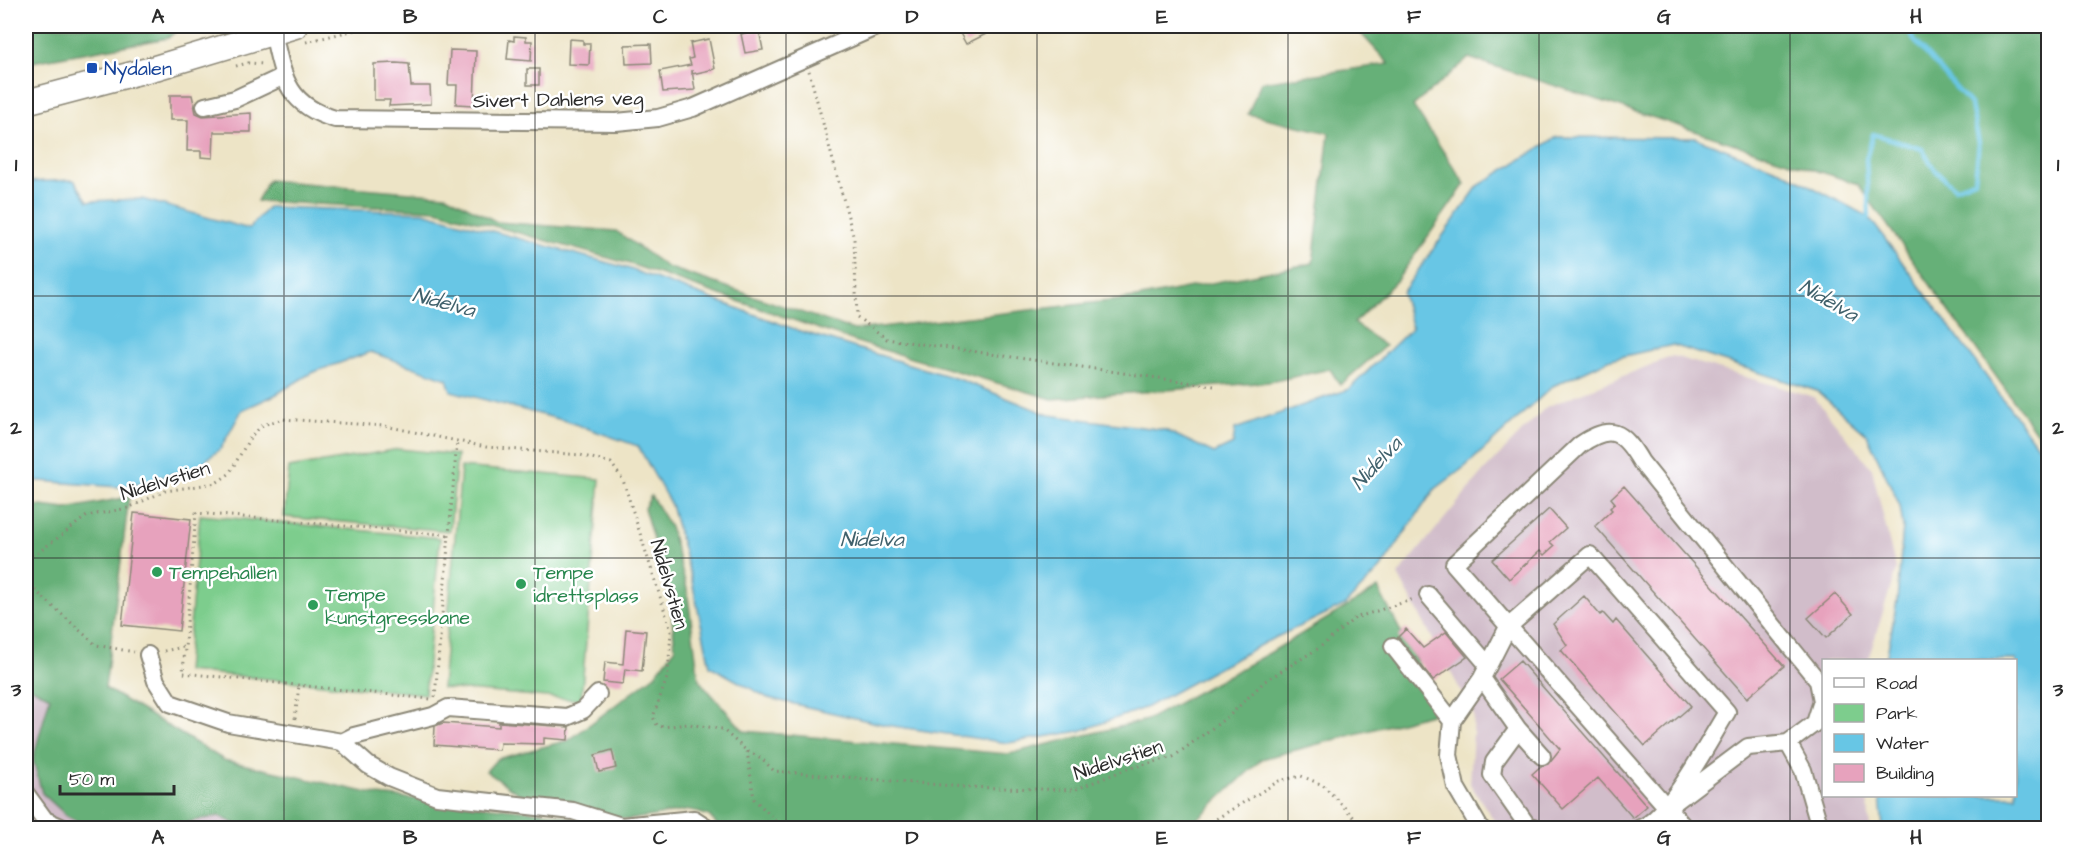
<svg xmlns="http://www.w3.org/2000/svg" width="2074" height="854" viewBox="0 0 2074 854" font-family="'Architects Daughter',sans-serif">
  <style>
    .industrial { fill: #d1bdca }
    .green { fill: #7dcd8d; stroke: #547c5c; stroke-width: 1.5 }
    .forest { fill: #66b078; stroke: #486e52; stroke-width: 1.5 }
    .water { fill: #67c6e5; stroke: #497888; stroke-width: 1.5 }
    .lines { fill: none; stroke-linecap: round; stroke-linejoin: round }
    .stream { stroke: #67c6e5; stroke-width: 4.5 }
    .building { fill: #e7a2bd }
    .minor-casing { stroke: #8c8878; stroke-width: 20 }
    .highway-casing { stroke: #8c8878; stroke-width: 27 }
    .path { stroke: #8c8878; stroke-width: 3; stroke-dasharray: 1.5 4.5; stroke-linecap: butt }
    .minor { stroke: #fff; stroke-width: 16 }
    .highway { stroke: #fff; stroke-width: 24 }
    .grid { fill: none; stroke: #2b2b2b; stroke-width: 1.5; stroke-opacity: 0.55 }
    .transit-dot { fill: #1a4fb4; stroke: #fff; stroke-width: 2 }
    .leisure-dot { fill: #2e9e5b; stroke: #fff; stroke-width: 2 }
    .labels { text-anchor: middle; stroke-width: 5; stroke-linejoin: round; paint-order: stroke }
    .transit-label { font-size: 20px; fill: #164399; stroke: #fff; text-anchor: start }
    .street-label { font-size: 20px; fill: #2b2b2b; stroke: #fff }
    .leisure-label { font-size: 20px; fill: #27864d; stroke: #fff; text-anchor: start }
    .water-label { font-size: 21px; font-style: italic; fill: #40616c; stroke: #fff }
    .neatline { fill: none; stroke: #2b2b2b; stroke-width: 2 }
    .grid-label { font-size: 20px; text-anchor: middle; font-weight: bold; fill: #2b2b2b }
  </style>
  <rect width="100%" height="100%" fill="#fff"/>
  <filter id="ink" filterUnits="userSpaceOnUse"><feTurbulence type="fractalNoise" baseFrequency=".0167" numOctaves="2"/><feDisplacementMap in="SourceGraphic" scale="12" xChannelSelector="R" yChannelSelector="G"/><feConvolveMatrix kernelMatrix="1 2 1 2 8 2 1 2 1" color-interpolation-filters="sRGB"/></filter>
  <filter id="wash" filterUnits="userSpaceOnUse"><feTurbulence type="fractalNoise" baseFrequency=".008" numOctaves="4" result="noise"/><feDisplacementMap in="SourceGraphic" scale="24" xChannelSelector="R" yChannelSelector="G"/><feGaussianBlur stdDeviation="1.35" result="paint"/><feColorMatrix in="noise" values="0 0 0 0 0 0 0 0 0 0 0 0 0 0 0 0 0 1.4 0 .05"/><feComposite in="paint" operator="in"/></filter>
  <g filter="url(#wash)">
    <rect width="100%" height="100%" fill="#ede4c6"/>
    <path class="industrial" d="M1673 356 1814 397 1872 469 1896 570 1868 660H1824V796H1867L1870 828H1499L1470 784 1474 715 1398 575 1483 472 1546 407Z
      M26 685 50 696 33 759 67 816 90 828H26Z
      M219 816 244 828H188V822Z"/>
    <path class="green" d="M399 449 457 455 450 531 284 517 289 468Z
      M461 467 600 479 581 700 442 688Z
      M200 515 440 538 425 694 186 671Z"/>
    <path class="forest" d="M26 26H182L168 38 26 63Z
      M1354 26H2048V229L2045 239 2048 245V449L1858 184 1469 58 1413 106 1465 184 1397 280 1354 323 1385 346 1340 385 1330 369 1270 382 1052 399 863 344 630 264 436 210 257 201 268 180 446 195 497 222 616 231 667 267 854 330 1136 298 1313 263 1329 133 1248 114 1261 82 1389 64Z
      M651 496 670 527 687 589 699 680 744 731 1008 754 1147 720 1271 652 1378 588 1442 711 1262 759 1191 825 1181 828H720L709 816 691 810 627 820 565 803 519 794 486 771 497 759 569 740 655 675 675 649 670 597 644 508Z
      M129 497 105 688 224 760 378 795 552 813 609 828H244L219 816 188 822V828H90L67 816 42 793 33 759 50 697 26 685V504L66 509Z"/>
    <path class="water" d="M1557 137 1696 138 1782 171 1869 217 2044 455 2048 507V828H1883L1880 796H2016V660H1886L1897 601 1903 527 1900 506 1867 435 1817 391 1673 345 1611 359 1553 386 1466 466 1434 490 1381 568 1345 605 1266 642 1147 707 1080 731 1008 743 886 725 768 698 710 666 692 581 671 505 638 446 566 421 451 391 447 379 371 352 311 373 275 395 242 410 221 448 194 470 170 474 147 483 119 487 26 480V182L74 180 88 201 142 199 249 229 268 207 423 212 627 268 800 331 961 380 1049 415 1165 430 1214 453 1233 444 1235 429 1349 389 1412 328 1402 293 1478 186Z"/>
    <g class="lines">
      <path class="stream" d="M1869 217 1866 159 1873 134 1922 149 1935 170 1955 188 1975 180 1979 143 1971 105 1914 40 1908 26"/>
    </g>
    <g id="blocks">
      <path class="building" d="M956 26H1002L966 44Z
        M759 30 763 50 745 53 741 34Z
        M514 36 526 37V41H532L531 61 507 59 509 40 514 41Z
        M569 39 583 40V44H590L589 65 568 64Z
        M709 39 715 69 692 74V70L695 90 663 92 660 71 691 65 689 59 693 58 690 43Z
        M651 44 652 63 626 64 625 45Z
        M450 50 476 51 474 105 456 104 457 85H448Z
        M396 63 409 64 411 86H430L431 104 389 106 390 100H374V64Z
        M527 69H539V85H527Z
        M170 95H192L196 113 203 116 251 113V132H214L213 158 201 157V151H187L188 120H170Z
        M1624 486 1784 666 1747 698 1595 526 1612 510 1610 508 1615 503 1611 498Z
        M1549 509 1566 528 1550 542 1554 546 1544 555 1540 551 1509 579 1492 560Z
        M134 513 191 519 179 631 122 625Z
        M1835 594 1853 614 1826 638 1808 618Z
        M1584 596 1600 615 1603 613 1613 624 1616 620 1691 706 1645 746 1561 650 1567 645 1553 624Z
        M626 629 646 631 642 671 625 669 623 684 603 682 605 662 623 664Z
        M1406 629 1423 648 1446 632 1467 657 1433 680 1398 637Z
        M1520 661 1647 806 1633 818 1598 778 1563 809 1532 774 1541 766 1548 764 1560 749 1499 679Z
        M499 722 569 727 568 740 544 738V744L500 743 499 750 434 745 435 726 443 723 499 727Z
        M612 750 616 768 599 772 595 755Z"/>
    </g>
  </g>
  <g filter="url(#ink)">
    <use href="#blocks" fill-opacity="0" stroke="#8c8878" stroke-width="1.5"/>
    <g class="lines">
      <defs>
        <path id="minor" d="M273 32C283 76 286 105 335 119L616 122 658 118 693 108 878 26
          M205 106 235 99 284 76
          M1428 595 1488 665
          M1393 646 1452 721
          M148 655 156 681 170 703 228 723 342 742 368 765 389 777 437 796 573 811 621 826 694 819 708 828
          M1482 678 1518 729 1494 762 1492 775 1527 825 1536 828
          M1518 729 1542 756
          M342 742 354 736 433 716 448 708 567 717 583 710 598 694
          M1788 743 1803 770 1820 828
          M26 794 45 820 63 828
          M1668 807 1748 747 1788 743 1815 723 1822 701 1818 681 1641 462C1623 431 1611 423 1580 445L1454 564 1685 828
          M1480 828 1456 787 1449 755 1452 721 1482 678 1508 627 1590 555 1727 712C1710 739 1668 820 1640 828"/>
        <path id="highway" d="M26 102 155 68 295 26"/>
      </defs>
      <use href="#minor" class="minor-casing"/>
      <use href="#highway" class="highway-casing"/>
      <path class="path" d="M306 42 371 26
        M236 66 248 63 265 64
        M809 71 854 239 857 317 887 339 1214 386
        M26 557 36 554 87 516 128 508 165 491 216 483 229 474 251 436 263 425 282 419 385 426 486 447 580 455 611 463 623 480 671 631 668 675 653 717 657 725 663 727 688 724 722 729 747 751 761 758 774 771 965 787 1074 790 1127 769 1173 757 1230 715 1265 681 1319 648 1355 618 1414 599
        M26 582 96 645 134 652
        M164 651 183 647
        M435 697 457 441
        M430 699 183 673 196 513 449 535
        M295 719 299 685
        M747 751 754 799 783 828
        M1201 828 1279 781 1301 776 1323 785 1364 828"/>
      <use href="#minor" class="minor"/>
      <use href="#highway" class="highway"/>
    </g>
  </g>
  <path class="grid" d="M284 26V828M535 26V828M786 26V828M1037 26V828M1288 26V828M1539 26V828M1790 26V828M26 296H2048M26 558H2048"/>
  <rect class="transit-dot" x="86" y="62" width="12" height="12" rx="3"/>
  <g class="leisure-dot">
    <circle cx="157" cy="572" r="6"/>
    <circle cx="521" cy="584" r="6"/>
    <circle cx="313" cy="605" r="6"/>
  </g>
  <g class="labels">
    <g class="transit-label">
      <text x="104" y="75">Nydalen</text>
    </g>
    <g class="street-label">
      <text transform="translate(558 99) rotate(-1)" y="7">Sivert Dahlens veg</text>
      <text transform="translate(165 480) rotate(-17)" y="7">Nidelvstien</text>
      <text transform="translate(670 584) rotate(74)" y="7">Nidelvstien</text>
      <text transform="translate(1118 759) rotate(-18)" y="7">Nidelvstien</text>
    </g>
    <g class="leisure-label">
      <text x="169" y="579">Tempehallen</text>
      <text x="533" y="579">Tempe<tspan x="533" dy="23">idrettsplass</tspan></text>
      <text x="325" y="601">Tempe<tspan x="325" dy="23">kunstgressbane</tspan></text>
    </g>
    <g class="water-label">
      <text transform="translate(1829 300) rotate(30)" y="7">Nidelva</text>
      <text transform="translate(444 302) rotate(15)" y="7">Nidelva</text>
      <text transform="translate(1376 463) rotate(-47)" y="7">Nidelva</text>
      <text x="872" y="546">Nidelva</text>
    </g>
  </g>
  <rect width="2074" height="854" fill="none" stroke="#fff" stroke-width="66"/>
  <rect x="1822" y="659" width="195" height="138" fill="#ffffff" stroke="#aaaaaa" stroke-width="1.5"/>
  <rect x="1834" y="678" width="30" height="9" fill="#ffffff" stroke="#aaaaaa" stroke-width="1.5"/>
  <text x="1876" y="689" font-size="18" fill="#2b2b2b">Road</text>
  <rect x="1834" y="704" width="30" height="18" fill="#7dcd8d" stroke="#aaaaaa" stroke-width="1.5"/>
  <text x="1876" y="719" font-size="18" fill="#2b2b2b">Park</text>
  <rect x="1834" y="734" width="30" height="18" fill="#67c6e5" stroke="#aaaaaa" stroke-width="1.5"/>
  <text x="1876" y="749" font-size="18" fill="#2b2b2b">Water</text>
  <rect x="1834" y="764" width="30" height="18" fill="#e7a2bd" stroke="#aaaaaa" stroke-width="1.5"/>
  <text x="1876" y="779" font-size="18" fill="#2b2b2b">Building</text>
  <path d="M60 785v9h114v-9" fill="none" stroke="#2b2b2b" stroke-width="3"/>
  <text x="69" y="785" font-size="18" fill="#2b2b2b" stroke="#ffffff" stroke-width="4.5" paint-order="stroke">50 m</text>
  <rect x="33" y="33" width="2008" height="788" class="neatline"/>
  <g class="grid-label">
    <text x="158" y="23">A</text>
    <text x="410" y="23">B</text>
    <text x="660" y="23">C</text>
    <text x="912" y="23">D</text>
    <text x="1162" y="23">E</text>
    <text x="1414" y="23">F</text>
    <text x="1664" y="23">G</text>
    <text x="1916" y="23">H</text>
    <text x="16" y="171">1</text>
    <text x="2058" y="171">1</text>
    <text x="16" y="434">2</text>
    <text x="2058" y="434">2</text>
    <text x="16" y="696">3</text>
    <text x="2058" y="696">3</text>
    <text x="158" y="844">A</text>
    <text x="410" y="844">B</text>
    <text x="660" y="844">C</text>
    <text x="912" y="844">D</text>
    <text x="1162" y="844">E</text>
    <text x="1414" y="844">F</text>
    <text x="1664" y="844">G</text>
    <text x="1916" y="844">H</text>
  </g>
</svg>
